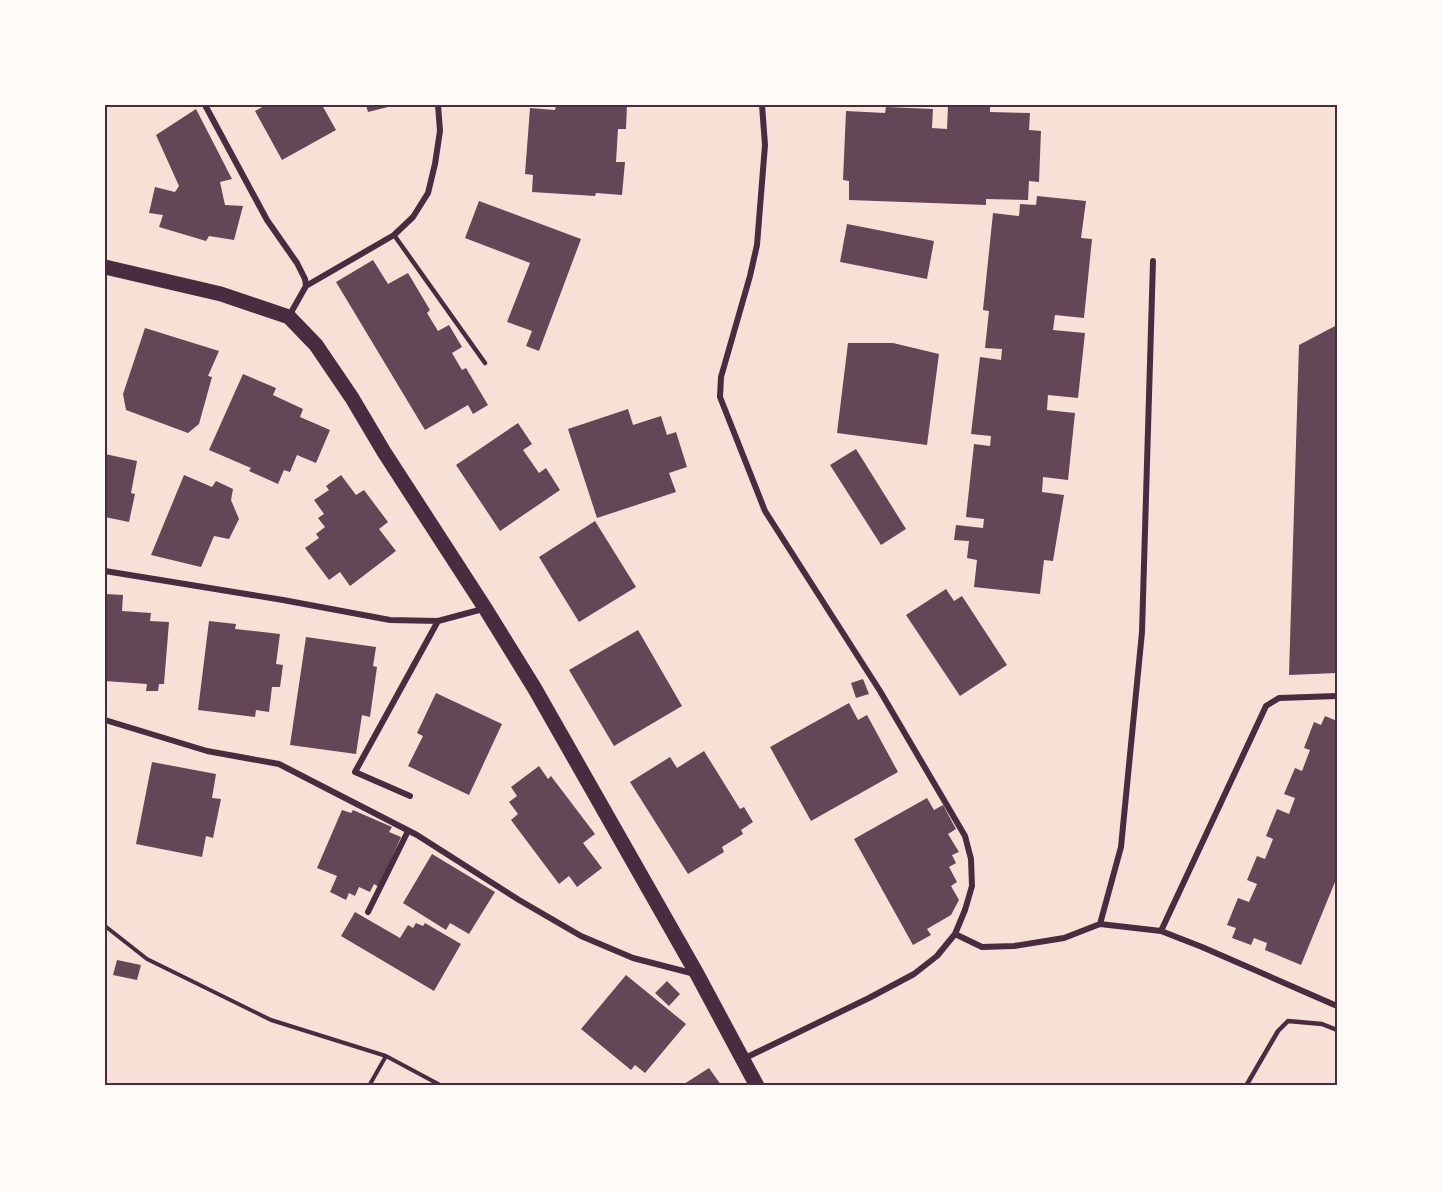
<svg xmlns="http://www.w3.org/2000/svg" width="1442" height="1191" viewBox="0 0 1442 1191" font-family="Cabin,sans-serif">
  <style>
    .building { fill: #644757 }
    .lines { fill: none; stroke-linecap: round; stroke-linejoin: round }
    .path { stroke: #4a2c40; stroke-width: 4 }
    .service { stroke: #4a2c40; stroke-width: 4.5 }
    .minor { stroke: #4a2c40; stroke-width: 6 }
    .primary { stroke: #4a2c40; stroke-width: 15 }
    .neatline { fill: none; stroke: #4a2c40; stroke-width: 2 }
  </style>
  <rect width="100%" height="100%" fill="#f7e1d7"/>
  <path class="building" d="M266 105H322L336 130 282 160 255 111Z
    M366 105H392V106L368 112Z
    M556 105H627L626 129H618L616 162H625L622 195 596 193 595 196 532 192 533 175 525 174 530 108 555 110Z
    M948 106 990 107V112L1030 113 1029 130 1041 131 1039 182 1029 181 1028 200 986 199V205L849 200V181L843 180 846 111 885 113 886 107 933 109 932 128 947 129Z
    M196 109 232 179 220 182 225 205 243 206 234 240 209 236 206 241 159 227 163 215 149 213 155 187 175 192 179 186 156 135Z
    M1037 196 1086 201 1081 238 1092 239 1084 318 1055 315 1053 330 1085 333 1078 398 1048 395 1047 410 1075 413 1068 480 1043 477 1042 492 1064 495 1053 561 1044 560 1040 594 974 587 977 560 967 558 969 541 954 540 956 525 983 528 984 519 966 517 974 444 990 446 991 436 971 434 980 357 1001 360 1002 349 985 348 989 311 983 310 993 213 1019 216 1020 204 1036 205Z
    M479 201 581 239 539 351 526 346 532 331 507 322 530 263 465 238Z
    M847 224 934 241 927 279 840 262Z
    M373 260 388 284 408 273 430 310 427 313 438 331 449 325 462 347 452 353 462 370 466 368 488 405 473 414 468 405 425 430 336 282Z
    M1337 325V673L1289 675 1299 345Z
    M145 328 219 351 208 376 212 377 199 424 188 433 126 410 123 394Z
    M848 343H893L939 354 927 445 837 433Z
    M243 374 276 388 273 395 303 409 300 417 330 430 316 463 297 455 290 472 284 470 278 484 249 471 251 468 209 450Z
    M628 409 633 425 661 416 667 435 676 432 687 467 669 473 676 492 597 518 568 429Z
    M518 423 532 444 523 450 539 473 546 468 560 490 500 531 456 465Z
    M856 449 906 529 881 545 830 465Z
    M105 454 137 461 131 493 135 494 129 522 105 517Z
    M184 475 212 487 216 481 233 489 231 500 239 519 229 539 214 536 201 567 151 555Z
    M341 475 356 495 364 490 388 522 379 529 396 551 350 586 340 572 329 580 305 548 319 538 316 534 325 527 318 518 324 514 314 500 329 490 326 486Z
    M595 521 636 587 579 622 539 557Z
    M946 589 954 601 962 596 1007 665 960 696 906 615Z
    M105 594 123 595 122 611 151 613 150 621 169 622 164 684H159L158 691H146L147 684 105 681Z
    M209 621 236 624 235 629 280 634 276 664 283 665 280 687H272L269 712 256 710 255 717 198 710Z
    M638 630 682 706 614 746 569 670Z
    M306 637 376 647 373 666 377 667 370 717 362 715 356 754 290 745Z
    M863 679 869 694 856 698 851 683Z
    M436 693 502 724 469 795 408 766 423 736 417 733Z
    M849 703 858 720 867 715 898 772 811 821 770 747Z
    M1325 716 1337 721V877L1301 965 1265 950 1267 943 1254 938 1251 945 1232 938 1236 928 1227 925 1238 898 1249 902 1257 884 1247 880 1257 856 1265 859 1273 839 1266 836 1277 809 1289 814 1295 798 1284 794 1295 768 1302 771 1310 750 1304 748 1314 722 1321 725Z
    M704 751 740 809 744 807 753 822 741 830 743 834 722 847 724 852 688 874 630 782 670 757 677 768Z
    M152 762 216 774 212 798 221 799 213 838 206 836 202 857 136 844Z
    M539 766 548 779 551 776 595 834 583 843 602 868 577 887 569 876 559 884 511 820 518 814 509 802 517 796 511 787Z
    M927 798 934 810 943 805 956 829 948 834 959 852 952 855 956 863 949 867 957 882 951 886 959 900 951 915 927 929 931 935 913 945 854 839Z
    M342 810 351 813 353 810 392 827 389 832 401 837 379 887 374 884 370 892 359 887 355 896 349 893 346 900 330 892 337 876 317 868Z
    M432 854 495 892 469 934 450 923 446 930 403 903Z
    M355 912 400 938 408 925 413 928 416 923 423 926 425 923 461 944 434 991 341 936Z
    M117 960 141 965 137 980 113 975Z
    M626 975 686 1024 645 1073 635 1065 631 1070 581 1029Z
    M667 981 680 994 669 1006 655 993Z
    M709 1068 721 1085 720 1086H681Z"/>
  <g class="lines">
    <path class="path" d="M105 926 147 959 271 1020 386 1056 369 1086
      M386 1056 442 1086"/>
    <path class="service" d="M394 235 485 363
      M1246 1086 1278 1031 1288 1021 1322 1024 1337 1030"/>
    <path class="minor" d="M205 105 267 220 297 263 305 279 306 286 289 316
      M306 286 394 235 413 217 428 193 435 164 440 131 438 105
      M105 571 283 600 390 620 438 621 483 609
      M105 720 207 751 279 764 417 835 519 900 581 936 633 958 695 974
      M410 796 355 772 438 621
      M368 912 408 831
      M1100 924 1121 847 1142 632 1153 261
      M1161 931 1202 947 1337 1006
      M955 934 982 947 1014 946 1064 938 1100 924 1161 931 1266 706 1279 698 1337 696
      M743 1059 869 998 914 974 937 956 955 934 965 910 972 886 971 859 965 836 880 691 765 511 720 397 721 377 750 276 757 245 765 145 762 105"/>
    <path class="primary" d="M105 267 221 294 289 317 316 345 352 398 384 452 485 608 535 689 697 974 757 1086"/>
  </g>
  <rect width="1442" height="1191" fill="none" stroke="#fffaf5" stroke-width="213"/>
  <rect x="106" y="106" width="1230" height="978" class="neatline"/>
</svg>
